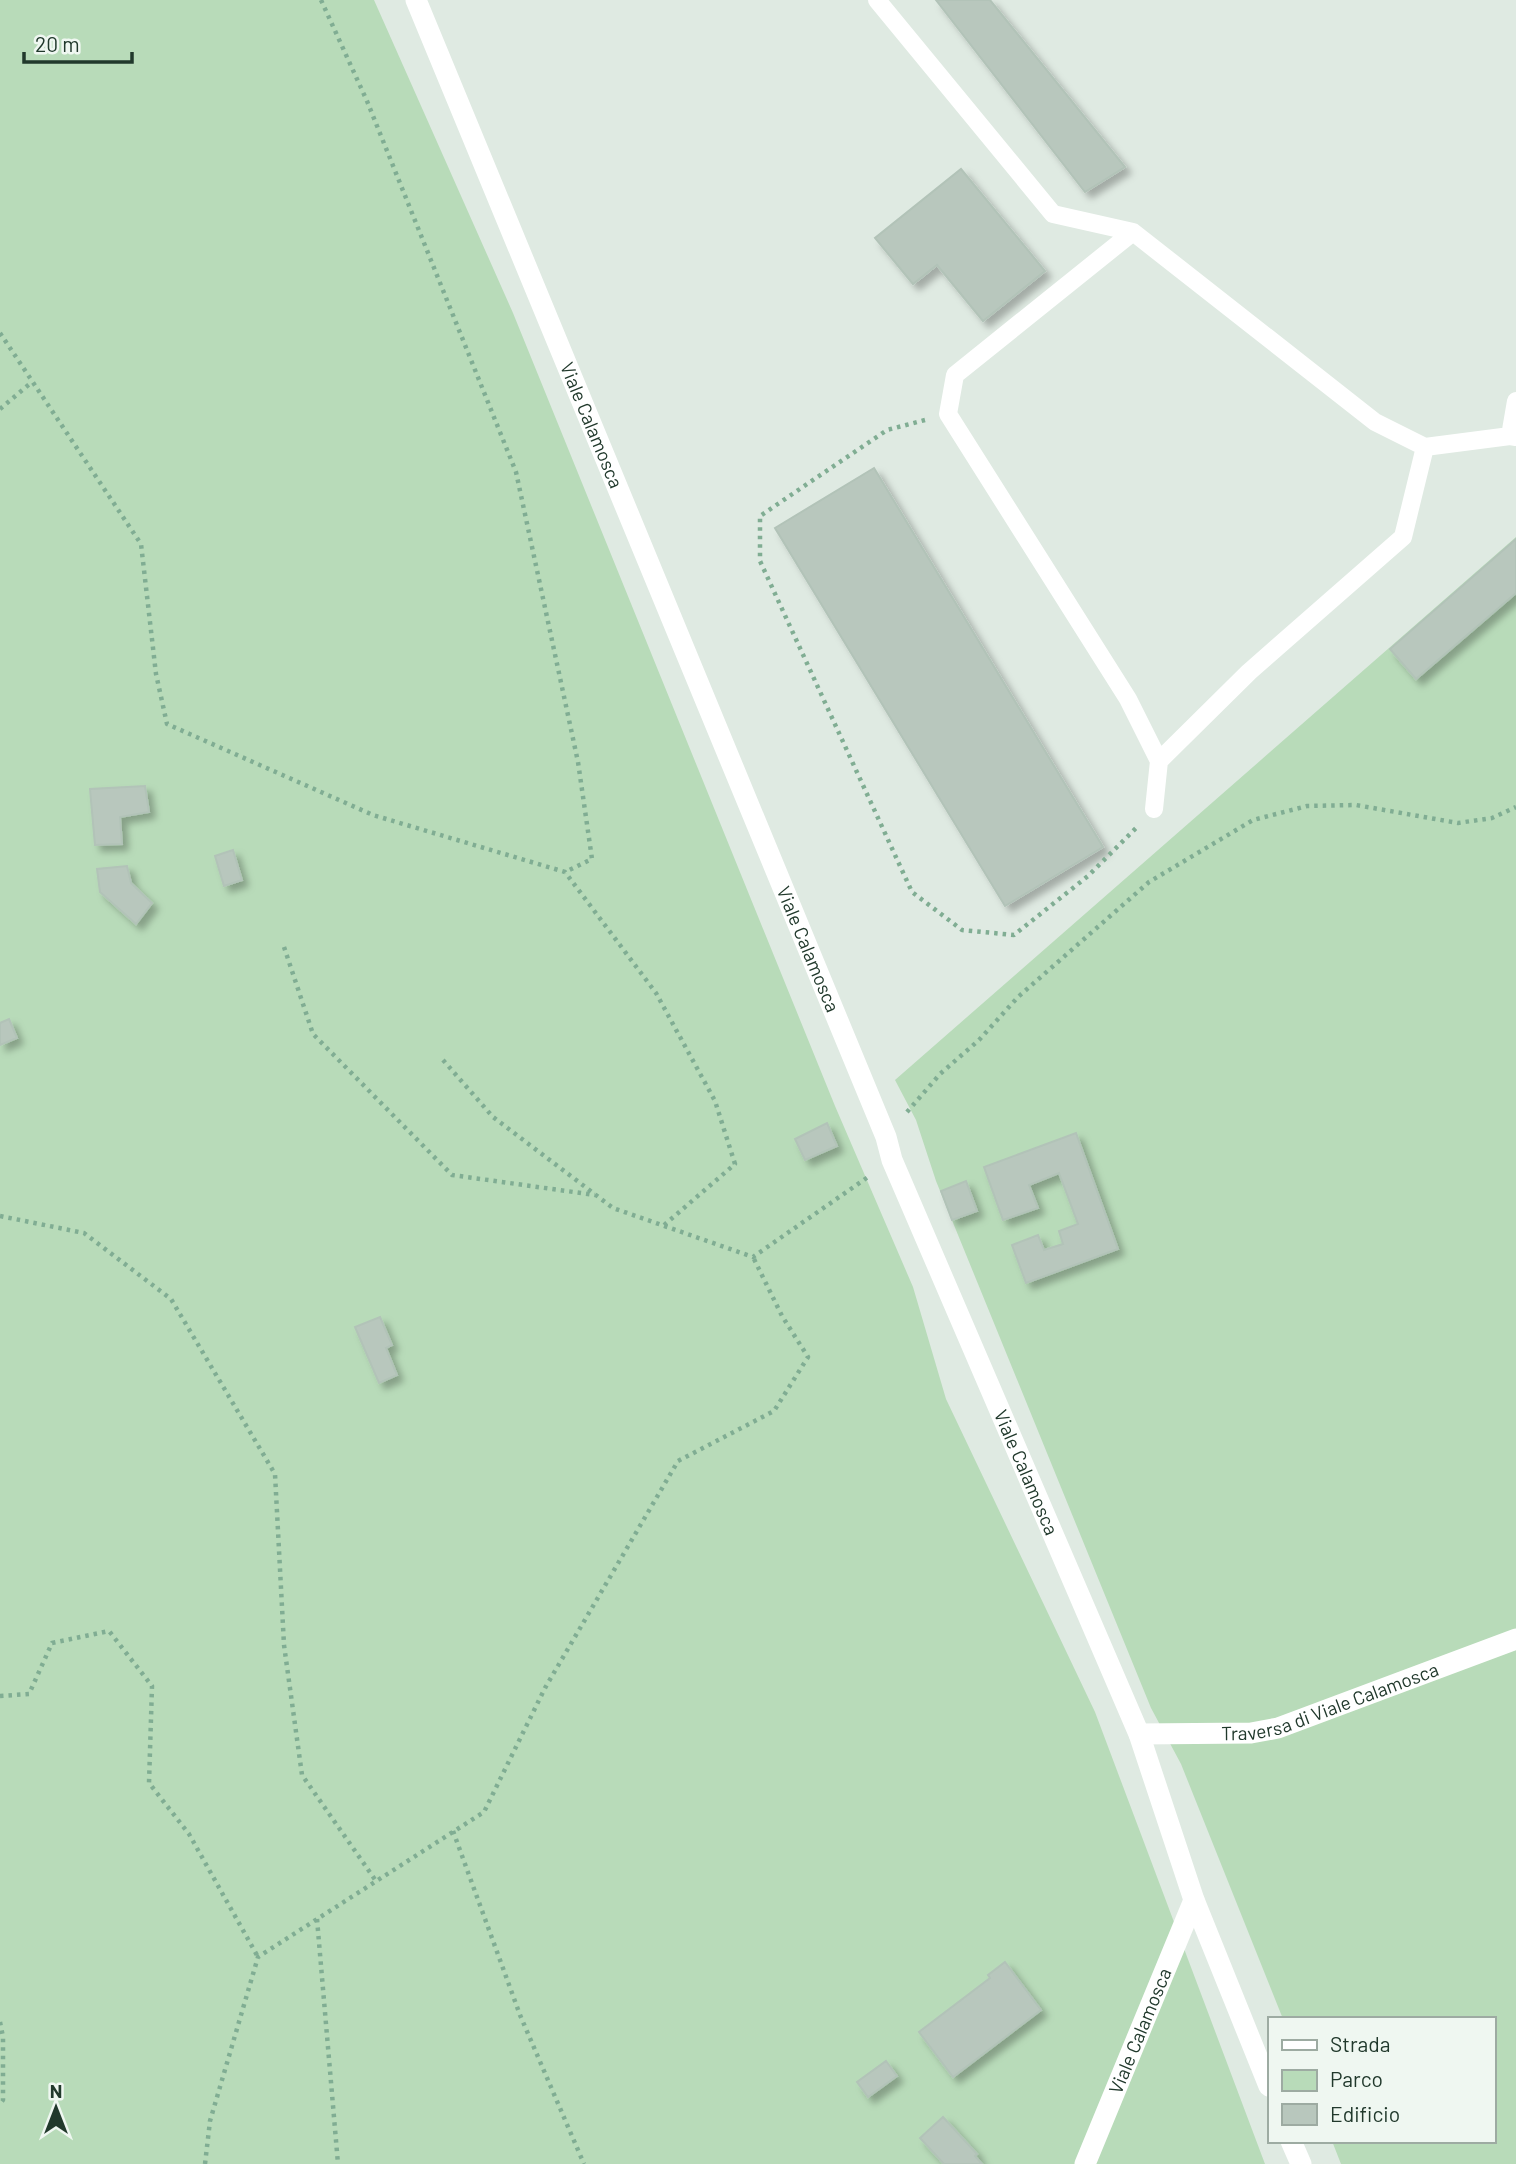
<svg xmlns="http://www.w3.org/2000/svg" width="1516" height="2164" viewBox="0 0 1516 2164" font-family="Barlow,sans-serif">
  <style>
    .green { fill: #b8dbb9 }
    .building { fill: #b8c7bd; stroke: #b2c3b8; stroke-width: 2; filter: url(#shadow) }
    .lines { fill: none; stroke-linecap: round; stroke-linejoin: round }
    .path { stroke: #80ad93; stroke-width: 4.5; stroke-dasharray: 3.5 5; stroke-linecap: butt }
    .service { stroke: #fff; stroke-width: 18 }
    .minor { stroke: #fff; stroke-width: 21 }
    .labels { text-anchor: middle; stroke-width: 7; stroke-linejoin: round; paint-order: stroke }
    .street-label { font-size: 19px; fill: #21392c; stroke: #eff7f1 }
  </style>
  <defs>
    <filter id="shadow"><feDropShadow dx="6" dy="6" stdDeviation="3.5" flood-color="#0004"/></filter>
  </defs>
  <rect width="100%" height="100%" fill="#dfeae2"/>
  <path class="green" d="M0 0H374L513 313 835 1106 913 1287 946 1399 1095 1712 1265 2164H0Z
    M1516 537V2164H1341L1332 2141H1493V2019H1283L1181 1764 1151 1708 936 1181 916 1120 895 1080Z"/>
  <path class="building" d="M936 0H990L1125 167 1085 192Z
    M961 169 1045 271 983 321 937 265 913 284 875 238Z
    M874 468 1103 847 1005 906 775 528Z
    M1516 539V593L1416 679 1390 649Z
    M145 786 149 812 120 817 122 844 95 845 90 789Z
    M233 850 242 880 224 886 215 856Z
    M127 866 131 883 152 903 136 924 100 892 97 869Z
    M9 1019 17 1038 0 1045V1023Z
    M827 1123 837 1146 805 1160 795 1139Z
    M1076 1133 1118 1249 1026 1283 1012 1245 1038 1235 1044 1250 1063 1244 1059 1231 1078 1224 1059 1173 1029 1185 1038 1208 1003 1220 984 1167Z
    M966 1181 977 1211 952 1220 941 1191Z
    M380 1317 392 1345 386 1348 397 1375 379 1383 355 1327Z
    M1005 1962 1041 2010 953 2077 919 2032 990 1978 988 1975Z
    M886 2061 897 2076 868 2097 857 2082Z
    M943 2117 977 2154 975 2156 982 2164H944L920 2138Z"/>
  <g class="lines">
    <path class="path" d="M321 0 367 101 516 472 578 762 592 859 565 872
      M0 333 141 544 156 674 167 724 373 815 565 872 656 993 715 1101 735 1164 663 1226
      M0 409 32 382
      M925 420 887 430 760 516V561L912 892 962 930 1014 935 1088 876 1137 827
      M284 947 313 1034 452 1175 595 1195
      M443 1060 493 1117 613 1208 753 1257 868 1177
      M907 1112 940 1074 979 1040 1018 997 1149 882 1253 820 1307 806 1356 805 1458 823 1492 818 1516 807
      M0 1216 84 1233 171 1299 275 1474 284 1645 302 1775 376 1881
      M0 1696 29 1694 52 1643 109 1631 152 1686 149 1783 189 1834 258 1957
      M453 1831 520 2015 584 2164
      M317 1919 338 2164
      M0 2022 3 2037V2100L0 2104
      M205 2164 210 2121 258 1957 484 1812 545 1688 678 1461 774 1411 808 1357 782 1316 753 1257"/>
    <path class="service" d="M877 0 1053 214 1133 232 1375 422 1425 447 1510 436 1516 437
      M1133 232 955 375 948 414 1128 699 1159 761 1154 809
      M1510 436 1516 401
      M1159 761 1249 672 1403 537 1425 447"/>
    <g class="minor">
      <path id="s1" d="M416 0 886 1137 892 1160 1139 1734 1194 1900 1269 2086"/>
      <path id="s2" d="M1139 1734 1251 1733 1278 1728 1516 1639"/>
      <path d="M1291 2141 1301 2164"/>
      <path id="s3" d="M1085 2164 1194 1900"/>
    </g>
  </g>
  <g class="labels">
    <g class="street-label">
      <text dy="7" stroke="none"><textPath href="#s1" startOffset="460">Viale Calamosca</textPath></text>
      <text dy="7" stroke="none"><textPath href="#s1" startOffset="1027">Viale Calamosca</textPath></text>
      <text dy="7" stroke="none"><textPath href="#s1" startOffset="1594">Viale Calamosca</textPath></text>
      <text dy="7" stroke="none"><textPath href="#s2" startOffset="196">Traversa di Viale Calamosca</textPath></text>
      <text dy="7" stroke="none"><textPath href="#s3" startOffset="144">Viale Calamosca</textPath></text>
    </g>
  </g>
  <rect x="1268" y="2017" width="228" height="126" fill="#eff7f1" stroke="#9daba2" stroke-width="2"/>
  <rect x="1282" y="2040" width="35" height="10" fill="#ffffff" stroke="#9daba2" stroke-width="2"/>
  <text x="1330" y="2052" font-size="21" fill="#21392c">Strada</text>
  <rect x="1282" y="2070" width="35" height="21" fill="#b8dbb9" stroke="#9daba2" stroke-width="2"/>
  <text x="1330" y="2087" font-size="21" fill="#21392c">Parco</text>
  <rect x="1282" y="2104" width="35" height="21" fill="#b8c7bd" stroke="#9daba2" stroke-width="2"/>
  <text x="1330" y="2122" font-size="21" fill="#21392c">Edificio</text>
  <g transform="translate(56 2108)" stroke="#eff7f1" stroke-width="5" paint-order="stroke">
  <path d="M0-5L12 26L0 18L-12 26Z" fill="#21392c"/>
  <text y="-10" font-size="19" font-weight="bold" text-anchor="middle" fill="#21392c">N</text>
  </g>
  <path d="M24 52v10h108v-10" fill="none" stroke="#21392c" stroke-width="3.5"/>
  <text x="35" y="52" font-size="21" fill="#21392c" stroke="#eff7f1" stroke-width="5" paint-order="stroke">20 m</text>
</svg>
